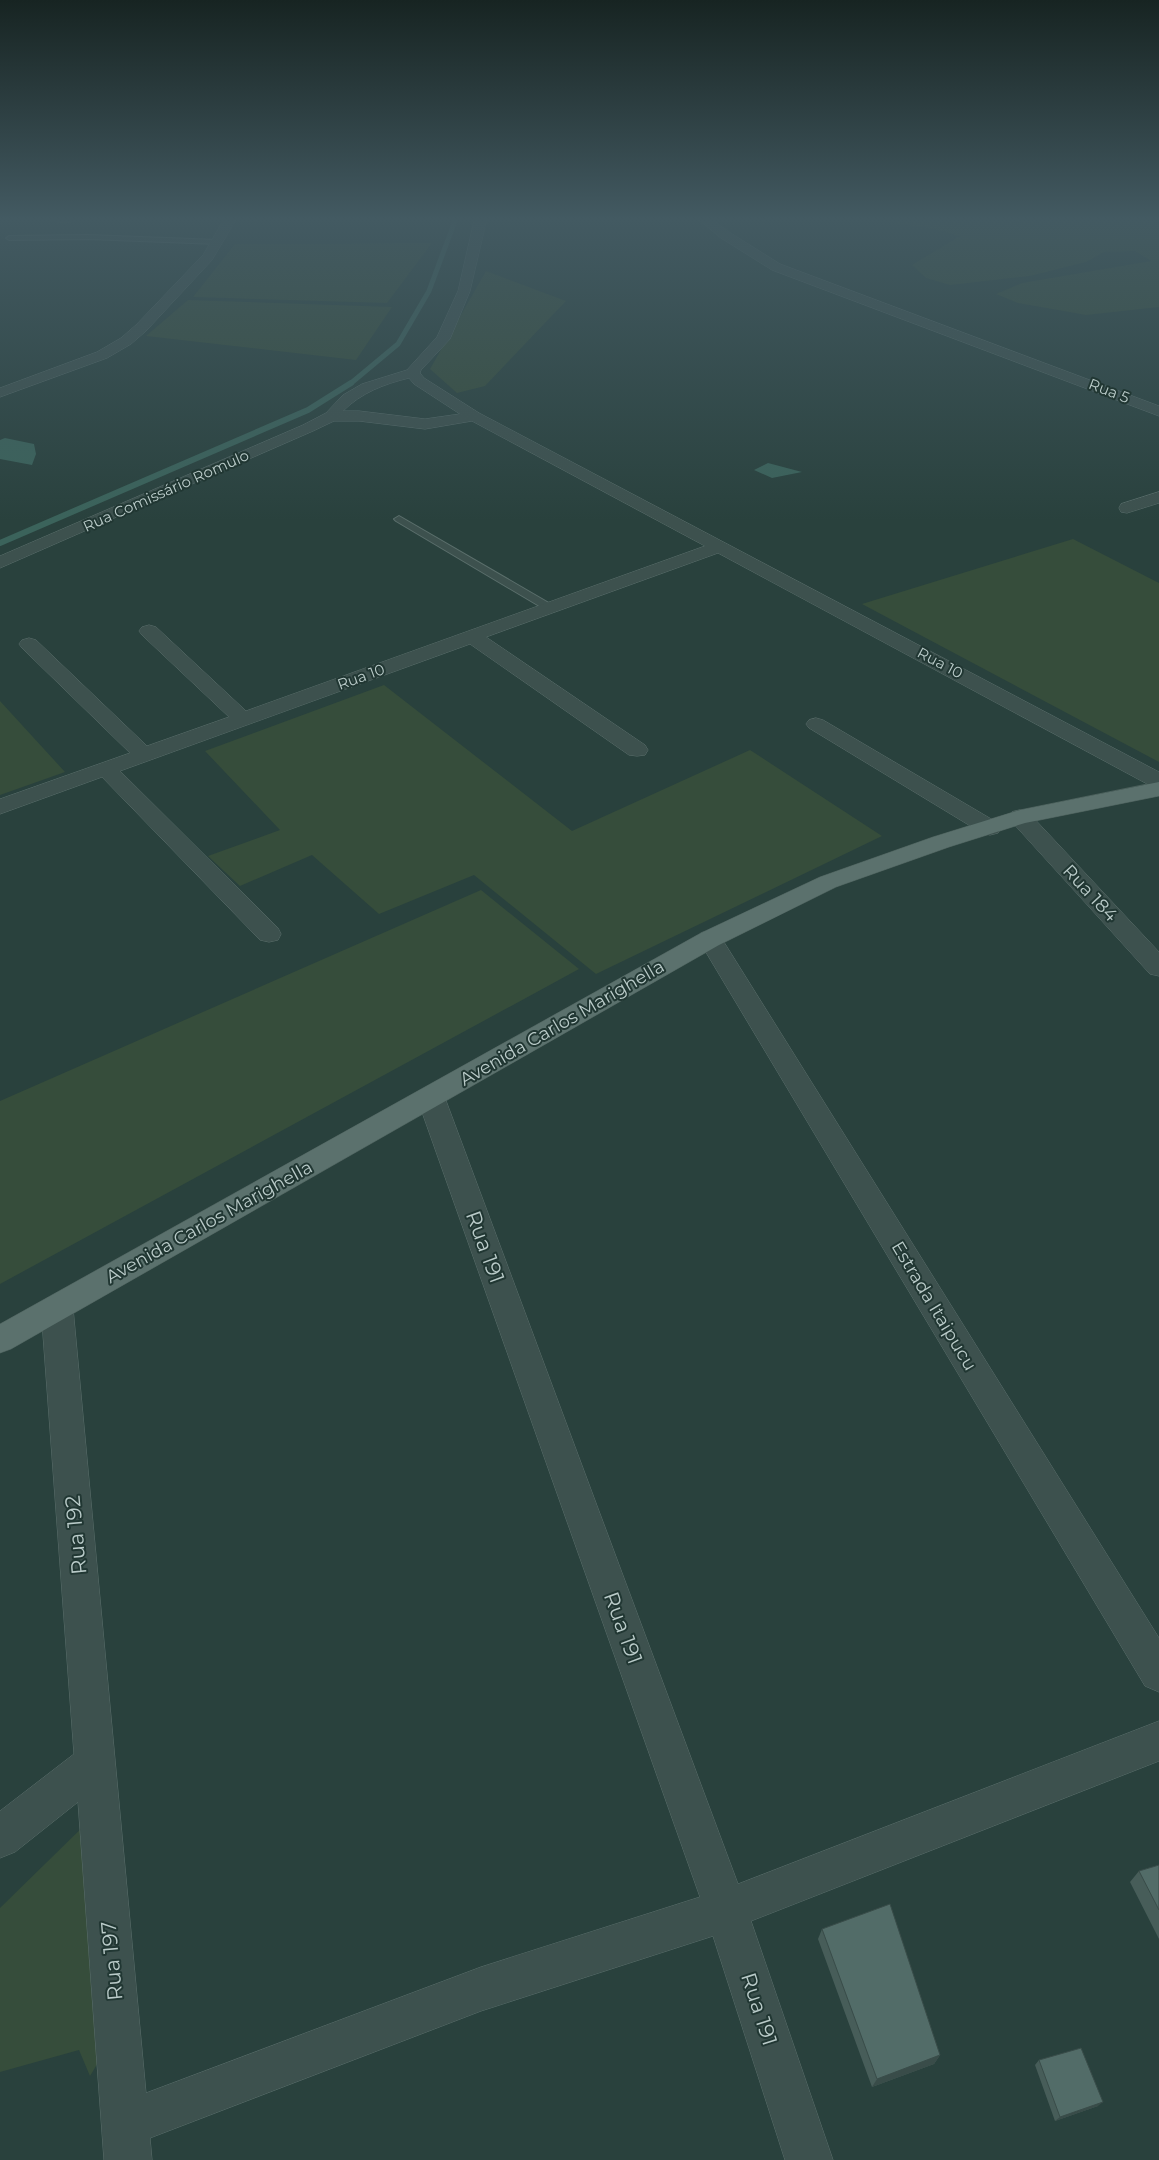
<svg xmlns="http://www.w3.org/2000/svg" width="1159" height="2160" viewBox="0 0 1159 2160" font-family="Montserrat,sans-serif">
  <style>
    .green { fill: #364d3b }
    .water { fill: #3b635b }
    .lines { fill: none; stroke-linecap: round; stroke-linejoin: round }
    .stream-far1 { stroke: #3b635b; stroke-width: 5 }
    .stream { stroke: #3b635b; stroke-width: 6 }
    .service-casing { stroke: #5b6f6c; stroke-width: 2 }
    .minor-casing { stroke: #5b6f6c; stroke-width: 1 }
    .primary-casing { stroke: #4a5e5a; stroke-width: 1 }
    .service { fill: #3d514e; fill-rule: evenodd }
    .minor { fill: #3d514e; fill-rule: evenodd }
    .primary { fill: #5b716d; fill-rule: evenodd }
    .wall { fill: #475d59 }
    .shaded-wall { fill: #394c49 }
    .building { fill: #526c68; stroke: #394c49 }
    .labels { text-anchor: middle; stroke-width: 4; stroke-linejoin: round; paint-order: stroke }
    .far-street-label { font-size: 15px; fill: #bacbc9; stroke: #213733 }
    .street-label { font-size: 18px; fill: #bacbc9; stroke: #213733 }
    .near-street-label { font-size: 21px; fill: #bacbc9; stroke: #213733 }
  </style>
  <rect width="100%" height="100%" fill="#29413d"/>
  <path class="green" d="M859 218H1159V307L1086 315 1018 303 996 294 1022 283 1151 261 1135 251 1104 252 1086 262 1030 276 950 285 926 278 912 265 960 236 930 228Z
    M432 243 387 303 193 297 235 244Z
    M486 271 566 301 485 386 457 393 430 369Z
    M188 300 392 307 356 360 146 336Z
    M1073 539 1159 583V762L862 604Z
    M384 685 572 831 750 750 882 836 596 974 474 875 379 914 312 855 240 886 208 856 280 830 205 751Z
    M0 701 65 772 0 795Z
    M481 890 579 969 0 1284V1101Z
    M93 1817 128 2013 90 2076 79 2050 0 2072V1908Z"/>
  <path class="water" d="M5 438 34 444 36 454 32 465 0 459V440Z
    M768 463 802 472 772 478 754 470Z"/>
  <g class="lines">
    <path class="stream-far1" d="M350 384 398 344 429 291 456 218"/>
    <path class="stream" d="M0 543 308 410 351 383"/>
    <defs>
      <path id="service" d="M88 235 218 240 221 242 218 244 88 239 9 240 6 238 9 236Z
        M399 516 554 606 555 608 554 610H546L396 521 394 519Z"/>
      <path id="minor" d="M49 218H75L76 219C70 225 55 223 49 218Z
        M225 218H237L212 260 146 331 131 344 107 358 0 397V388L97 352 121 338 136 325 203 255Z
        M475 218H487L470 291 450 339 421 370 420 373 424 378 479 413 1159 772V788L1151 786 718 553 486 637 645 745 648 750 645 755 637 756 629 755 470 644 120 771 278 928 281 934 278 940 269 942 260 940 102 777 0 814V799L130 753 22 648 19 644 22 640 29 638 36 640 147 746 229 717 142 635 139 631 142 627 149 625 156 627 246 711 705 546 472 421 425 429 359 421H334L313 431 0 568V556L303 425 326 413 343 395 362 384 407 370 437 337 458 291ZM409 378 414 384 460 414 425 419 359 411H343C361 393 384 384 409 378Z
        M697 218H710L729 232 780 264 1159 406V416L772 270 721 238Z
        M1159 492V503L1127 513 1121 512 1119 508 1121 504Z
        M816 718 823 720 998 823 1001 828 998 833 990 835 982 833 809 728 806 724 809 720Z
        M1020 810 1028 812 1159 952V976L1150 974 1012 822 1009 817 1012 812Z
        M710 931 719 933 722 939 1159 1638V1692L1145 1686 698 939 701 933Z
        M431 1088 441 1091 445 1098 738 1884 1159 1721V1761L751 1921 833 2160H785L713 1936 481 2011 150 2138 152 2160H104L78 1802 15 1852 0 1858V1811L74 1754 41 1308 46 1299 57 1295 68 1299 73 1308 146 2093 481 1967 700 1897 417 1098 421 1091Z"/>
      <path id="primary" d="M1159 782V796L1025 823 949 847 836 887 719 945 11 1349 0 1353V1324L701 933 820 877 933 837 1020 810Z"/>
    </defs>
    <use href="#service" class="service-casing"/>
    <use href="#minor" class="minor-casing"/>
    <use href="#primary" class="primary-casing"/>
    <use href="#service" class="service"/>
    <use href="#minor" class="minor"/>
    <use href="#primary" class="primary"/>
  </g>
  <path class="wall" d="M1159 1865V1939L1130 1882 1139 1871Z
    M822 1929 940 2055 934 2064 872 2087 818 1939Z
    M1039 2060 1098 2106 1055 2121 1035 2065Z"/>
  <path class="shaded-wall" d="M940 2055 934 2064 872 2087 877 2079Z
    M1103 2102 1098 2106 1055 2121 1060 2117Z"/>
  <path class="building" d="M1159 1865V1910L1139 1871Z
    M890 1904 940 2055 877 2079 822 1929Z
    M1081 2048 1103 2102 1060 2117 1039 2060Z"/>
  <linearGradient id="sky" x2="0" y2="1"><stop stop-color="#172422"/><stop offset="0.42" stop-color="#435a62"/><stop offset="1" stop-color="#435a62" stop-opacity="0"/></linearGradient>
  <rect width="1159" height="521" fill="url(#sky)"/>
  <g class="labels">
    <g class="far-street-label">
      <text transform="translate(1109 391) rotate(21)" y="5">Rua 5</text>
      <text transform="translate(166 491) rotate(-24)" y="5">Rua Comissário Romulo</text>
      <text transform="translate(940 663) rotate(28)" y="5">Rua 10</text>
      <text transform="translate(361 677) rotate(-20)" y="5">Rua 10</text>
    </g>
    <g class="street-label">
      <text transform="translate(1090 893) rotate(47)" y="6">Rua 184</text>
      <text transform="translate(562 1023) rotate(-30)" y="6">Avenida Carlos Marighella</text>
      <text transform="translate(209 1222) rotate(-29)" y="6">Avenida Carlos Marighella</text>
      <text transform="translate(934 1306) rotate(59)" y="6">Estrada Itaipucu</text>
    </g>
    <g class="near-street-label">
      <text transform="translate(485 1247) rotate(70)" y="7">Rua 191</text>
      <text transform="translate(76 1535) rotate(-95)" y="7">Rua 192</text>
      <text transform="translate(623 1628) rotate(70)" y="7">Rua 191</text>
      <text transform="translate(112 1961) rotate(-95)" y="7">Rua 197</text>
      <text transform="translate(759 2009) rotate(72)" y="7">Rua 191</text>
    </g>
  </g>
</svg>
